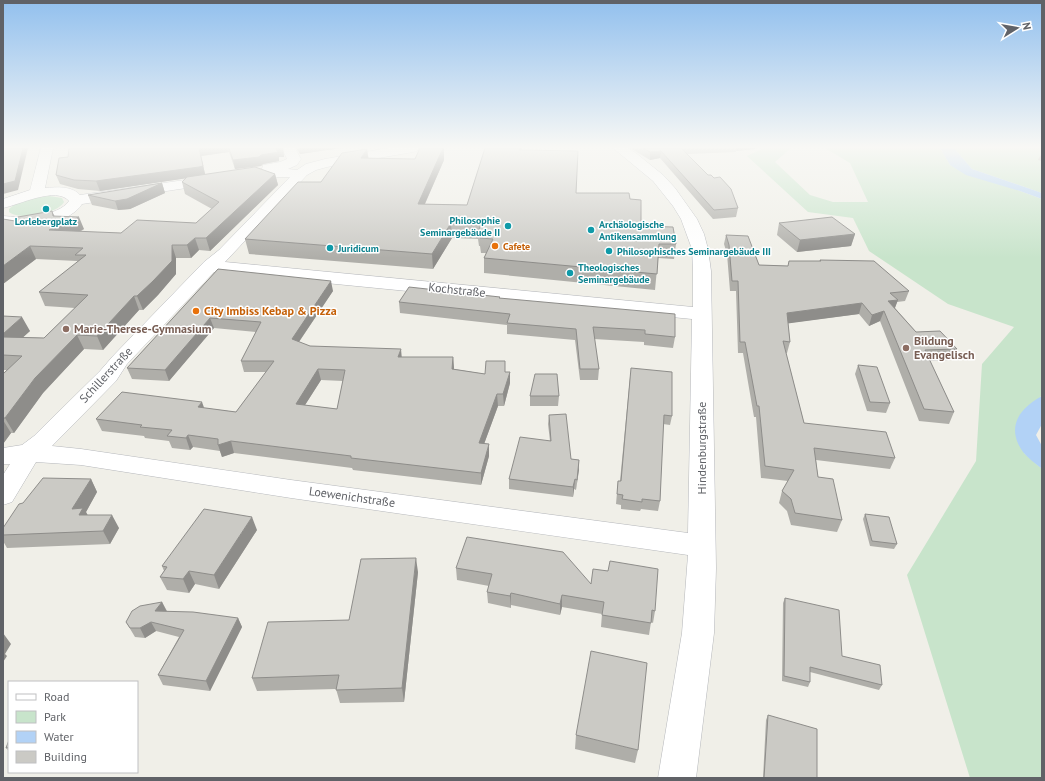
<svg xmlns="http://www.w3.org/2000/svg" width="1045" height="781" viewBox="0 0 1045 781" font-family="'PT Sans',sans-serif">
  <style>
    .green { fill: #c8e4cb }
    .water { fill: #b2d2f6 }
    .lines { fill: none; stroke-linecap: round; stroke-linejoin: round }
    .minor-casing { stroke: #b5b7bb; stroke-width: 1 }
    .minor { fill: #fff; fill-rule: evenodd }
    .wall { fill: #afaea9; fill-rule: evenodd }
    .shaded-wall { fill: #8e8d8a }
    .building { fill: #cbcac5; stroke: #8e8d8a; fill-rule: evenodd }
    .culture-dot { fill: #0f9aa8; stroke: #fff; stroke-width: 1.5 }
    .food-dot { fill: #e8710a; stroke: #fff; stroke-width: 1.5 }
    .education-dot { fill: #8d6e63; stroke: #fff; stroke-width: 1.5 }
    .labels { text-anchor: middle; stroke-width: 3; stroke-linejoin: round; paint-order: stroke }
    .far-culture-label { font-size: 10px; font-weight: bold; fill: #0d838f; stroke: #fff; text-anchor: start }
    .far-food-label { font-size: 10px; font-weight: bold; fill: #c56008; stroke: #fff; text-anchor: start }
    .street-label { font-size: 12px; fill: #606267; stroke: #fff }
    .food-label { font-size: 12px; font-weight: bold; fill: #c56008; stroke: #fff; text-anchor: start }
    .education-label { font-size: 12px; font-weight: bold; fill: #785e54; stroke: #fff; text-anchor: start }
  </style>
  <rect width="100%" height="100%" fill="#f0efe8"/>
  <path class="green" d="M764 148H791L775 162 810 195 833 202H868L850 163 825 148H940L950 165 1042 199V396L1040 397 1024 453 1042 469V778H970L907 575 976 461 982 364 1014 327 948 304 869 251 853 218 808 212 747 156Z
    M954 148H1042V193L972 169Z
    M49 196 62 198 64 202C57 214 20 221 9 212V209C18 200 36 197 49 196Z"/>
  <path class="water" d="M940 148H954L972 169 1042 193V199L1020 191 966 175 950 165Z
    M1042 396V424L1036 435 1042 446V469C1036 464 1028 458 1023 452 1006 428 1018 409 1042 396Z"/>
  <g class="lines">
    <defs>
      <path id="minor" d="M41 148H53L45 188C57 187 72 186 80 195L262 169 263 165 280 162 287 159 282 148H295L301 159 297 165 288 169 297 170 306 164 325 159 388 148H419L417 151 413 152 327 167 316 170 307 175 225 262 693 307V271L692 249 681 219 673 206 653 181 613 148H628L637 154 663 175 675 188 697 219 704 234 708 249 711 271 716 568 714 633 696 778H658L682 633 688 555 291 498 81 465 36 462 12 502 3 505V475L10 464H3V448L22 445 34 436 100 371 113 356 204 262 219 250 290 177H258L82 204C69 225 26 228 3 226V216C21 218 58 217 69 201 56 186 19 205 3 208V199L30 190ZM214 272 692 319 688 533 291 480 81 449 52 446 116 381 127 364Z"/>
    </defs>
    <use href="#minor" class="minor-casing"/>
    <use href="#minor" class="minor"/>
  </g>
  <path class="wall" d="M69 148H283L284 157H279V161L263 164 261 166 235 169 229 152 201 156 205 174H275L278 185 210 251 199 250 191 258H176V274L158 295 143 310H139L103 350 84 349 43 393 14 433H11L3 444V374L7 370H3V316L30 331 23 337 44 338 75 308 45 306 39 292 78 262 77 261 36 259 3 284V219L15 221 54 216 84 229 80 232 121 233 196 223 212 209 185 194 182 182 186 178 100 191 78 189 60 184 56 175 68 157Z
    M296 148H341L300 154Z
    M485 148H522V150L576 193 630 199 641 226 676 244 674 259 658 258 655 290 484 273V258L486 253H481L480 246H479L478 239 452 238 433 269 249 254 245 239 321 182 367 149 368 158 444 160 425 204 467 205Z
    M630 148H755V149L736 151V152L687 154 738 208 736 217 713 219 660 158 650 160Z
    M1042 154V161L1038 160 1040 156Z
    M162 183 165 193 130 209 118 210 92 205 88 195Z
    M779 223 855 234 851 246 797 252 777 235Z
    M726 235 759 265 788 266 819 261 820 260 909 291 905 301 897 302 895 308 916 332 957 349 952 360 930 361 954 412 949 424 919 421 880 321 869 326 859 314 788 323 790 342 787 353H786L804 423 895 458 890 469 816 460 818 477 842 520 837 532 791 525 787 511 779 503 782 491 788 481 761 478 756 417H754L743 353H738L736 291H730L727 254 724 244Z
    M218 269 333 291 299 342 310 346 402 357H453L454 369 485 374 510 372V383L504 406H498L484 444 489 456 481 485 353 470 352 468 234 453 222 457 220 451 193 447 190 450 172 448 169 441 145 438 144 436 102 431 96 419 205 408 236 412 266 372H244L241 361 256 332 214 328 169 381 132 379 127 368ZM321 380 343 381 337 409 305 405Z
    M500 298 675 337 673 348 644 345V342L594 339 599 369 598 380H580L575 340 507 334V325L400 313 399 302Z
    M858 365 890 403 886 413 867 411 855 374Z
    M630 377 672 416 670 425 663 424 660 501 658 511 641 509 640 511 621 509V505L616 504 618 481H620Z
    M530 396H559L558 406H530Z
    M549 415 571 459 579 460 576 490 574 489 573 497 509 489V479L550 441 548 424Z
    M91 479 97 492 86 512 87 515 119 528 110 544 7 548 3 541V528Z
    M865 514 897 544 894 549 870 546 863 519Z
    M257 530 219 589 195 584 189 593 167 590 160 577 164 571 162 566Z
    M456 568 591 584 655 611 653 623 651 622 649 635 601 627 602 614 562 607 560 615 511 605V608L488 603 487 592 489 586 457 580Z
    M418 572 404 702 340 703 336 689 257 691 252 678 349 620Z
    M785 598 842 656 882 685 879 690 810 672V682L808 687 782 681 783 603Z
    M162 602 167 611 238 618 242 627 210 691 163 685 158 675 179 637 156 631 145 638 135 637 126 622Z
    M768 715 817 778H763L766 720Z
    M576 735 638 750 635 763 575 749Z
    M9 740V751L6 748Z"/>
  <path class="shaded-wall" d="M23 148H28L18 190 3 194V184Z
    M199 148H228L229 152 201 156 205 174 202 176 100 191 96 181Z
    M279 148H283L284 157H279V161L263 164 261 166 235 169 233 160 261 155 276 149Z
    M299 148H341L300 154Z
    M443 148H444V160L419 217 418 204Z
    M737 148H755V149L736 151Z
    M367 149 369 161 361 158Z
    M661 151 660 158 650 160V152Z
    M275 174 278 185 210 251 206 238Z
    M162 183 165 193 130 209 118 210 115 201Z
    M52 211 58 223 79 217 84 229 54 243 49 230 53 216Z
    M451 223 452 238 433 269 432 254Z
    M855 234 851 246 797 252 800 240Z
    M195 238 199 250 191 258 187 245Z
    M172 245 176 258V274L158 295 143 310 137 296Z
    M30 246 36 259 3 284V266Z
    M331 281 333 291 294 349 292 339Z
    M134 296 139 310 103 350 97 336Z
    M898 300 894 310 888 301Z
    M862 303 859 314 784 324 787 313Z
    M884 311 880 321 869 326 872 315Z
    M22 317 30 331 8 351 3 342V334Z
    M210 318 214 328 169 381 165 370Z
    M77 335 84 349 43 393 14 433 5 418 35 378Z
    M401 349 402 360 398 357Z
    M453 357 454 368 452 380V369Z
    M318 369 321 380 298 416 296 404Z
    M510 372V383L504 406 503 394Z
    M497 394 498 406 480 455 479 443Z
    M202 402 206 413 198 407Z
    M3 420 11 433 3 444Z
    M188 435 193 447 190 450 186 438Z
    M231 441 234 453 222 457 218 445Z
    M489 444V456L481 485V473Z
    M579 460V470L576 490Z
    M91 479 97 492 86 512 91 521 86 529 72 509Z
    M575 479 574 489 573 497V487Z
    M112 515 119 528 110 544 103 531Z
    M252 517 257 530 219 589 214 575Z
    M416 558 418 572 404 702 402 688Z
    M189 571 195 584 189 593 183 579Z
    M511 593V608L510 596Z
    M562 595V607L560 615V604Z
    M162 602 167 612 155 611Z
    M238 618 242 627 210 691 206 681Z
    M151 622 156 631 145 638 140 628Z
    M3 633 11 644 5 654 7 656 3 662Z"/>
  <path class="building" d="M3 148H23L15 181 3 184Z
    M69 148H199L203 166 199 167 96 181 74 180 56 175 59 158 68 157Z
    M229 148H279L276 149 278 152 261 155 259 157 233 160Z
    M420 148H443L418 204 467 205 485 148H520L519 150 578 151 576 193H629L630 199 641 200V226L673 227 676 244H659L657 274 484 258 493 239 480 238 483 232H478L481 224 451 223 432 254 245 239 298 182H321L342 153 367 149 361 158 415 159Z
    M643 148H681L708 175H711L714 178 720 177 731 189 738 208 714 210 661 151 650 152Z
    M255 167 275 174 206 238H195L187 245H172V261L153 281 137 296H134L97 336 77 335 35 378 5 418H3V374L22 356 3 355V337L44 338 88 295 39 292 86 255H75L83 248 30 246 3 266V219L15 221 18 217 52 211 53 216 79 217 49 230 121 233 137 220 196 223 219 202 182 182 187 177Z
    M162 183 127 199 115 201 88 195Z
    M832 217 855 234 800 240 779 223Z
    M726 235 748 236 759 265 788 266 789 261H821L820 260 874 261 909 291 890 293 898 300 888 301 916 332 940 331 957 349 925 350 954 412 924 409 884 311 872 315 862 303 787 313 790 342 783 341 804 423 886 432 895 458 814 448 818 477 833 479 842 520 795 513 791 499 782 491 794 470 765 466 759 406H757L745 342H740L738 281H732L729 245Z
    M218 269 331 281 292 339 310 346 401 349 398 357H453L452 369 485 374 486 361H505V372H510L503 394H497L479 443 489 444 481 473 351 458V456L231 441 218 445V439L188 435 186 438 167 436 172 430 140 427 142 425 96 419 122 392 202 402 198 407 236 412 274 361H241L261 322 210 318 165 370 127 368ZM318 369 345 370 337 409 296 404Z
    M409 287 500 297 499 298 675 314V337L645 334V330L593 327 599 369H580L576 329 507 323 510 314 399 302Z
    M3 316 22 317 3 334Z
    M858 365 877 367 890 403 870 402Z
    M631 368 672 372V416L664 415 660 501 642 499V502L622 499 623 495 617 494 618 481H621Z
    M535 374H557L559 396H530Z
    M566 414 571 459 579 460 577 480 575 479 573 487 509 479 520 437 551 441 549 415Z
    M43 478 91 479 72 509 83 508 79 515H112L103 531 3 535V528L19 504 23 503Z
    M204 509 252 517 214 575 189 571 183 579 160 577 167 567 162 566Z
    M865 514 889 517 897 544 872 541Z
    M467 537 563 552 591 584 593 569 608 571 610 561 658 569 655 611 652 610 651 623 602 615 604 602 562 595 560 604 511 593 510 596 487 592 492 574 456 568Z
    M416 558 402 688 336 690 339 675 252 678 268 622 349 620 361 559Z
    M785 598 839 610 842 656 880 665 882 685 810 667V682L784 676Z
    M162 602 155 611 193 612 238 618 206 681 158 675 184 630 151 622 140 628H130L126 622 132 611 140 606Z
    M591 651 647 663 638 750 576 735Z
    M768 715 817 729V778H764Z
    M9 740V747L6 748Z"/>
  <linearGradient id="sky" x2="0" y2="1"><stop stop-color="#92c0ee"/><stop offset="0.57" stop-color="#f8f8f5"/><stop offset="1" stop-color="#f8f8f5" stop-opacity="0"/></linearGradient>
  <rect width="1045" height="258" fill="url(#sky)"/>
  <g class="culture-dot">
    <circle cx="46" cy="209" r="4"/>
    <circle cx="508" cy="226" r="4"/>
    <circle cx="591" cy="230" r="4"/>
    <circle cx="330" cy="248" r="4"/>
    <circle cx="609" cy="251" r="4"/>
    <circle cx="570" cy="273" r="4"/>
  </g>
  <g class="food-dot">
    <circle cx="495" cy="246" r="4"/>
    <circle cx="196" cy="311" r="4"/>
  </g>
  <g class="education-dot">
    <circle cx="66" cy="329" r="4"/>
    <circle cx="906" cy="348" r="4"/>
  </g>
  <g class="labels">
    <g class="far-culture-label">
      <text x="500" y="224" text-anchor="end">Philosophie<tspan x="500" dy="12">Seminargebäude II</tspan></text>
      <text x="46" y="225" text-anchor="middle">Lorlebergplatz</text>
      <text x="599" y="228">Archäologische<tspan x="599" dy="12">Antikensammlung</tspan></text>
      <text x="338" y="252">Juridicum</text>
      <text x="617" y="255">Philosophisches Seminargebäude III</text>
      <text x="578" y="271">Theologisches<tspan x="578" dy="12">Seminargebäude</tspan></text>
    </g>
    <g class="far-food-label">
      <text x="503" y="250">Cafete</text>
    </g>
    <g class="street-label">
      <text transform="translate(457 290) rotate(6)" y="4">Kochstraße</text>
      <text transform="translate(106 375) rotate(-47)" y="4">Schillerstraße</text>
      <text transform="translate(702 448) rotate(-90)" y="4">Hindenburgstraße</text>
      <text transform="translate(352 497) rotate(8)" y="4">Loewenichstraße</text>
    </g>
    <g class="food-label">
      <text x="204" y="315">City Imbiss Kebap &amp; Pizza</text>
    </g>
    <g class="education-label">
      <text x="74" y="333">Marie-Therese-Gymnasium</text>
      <text x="914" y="345">Bildung<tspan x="914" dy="14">Evangelisch</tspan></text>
    </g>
  </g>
  <rect width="1045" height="781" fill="none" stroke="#606267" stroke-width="8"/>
  <rect x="8" y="681" width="130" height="92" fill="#ffffff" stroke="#bfc0c2"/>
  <rect x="16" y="694" width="20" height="6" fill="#ffffff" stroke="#bfc0c2"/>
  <text x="44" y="701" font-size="12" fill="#606267">Road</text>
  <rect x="16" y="711" width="20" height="12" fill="#c8e4cb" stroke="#bfc0c2"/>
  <text x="44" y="721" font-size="12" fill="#606267">Park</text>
  <rect x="16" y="731" width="20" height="12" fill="#b2d2f6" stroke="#bfc0c2"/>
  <text x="44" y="741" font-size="12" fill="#606267">Water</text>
  <rect x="16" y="751" width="20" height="12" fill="#cbcac5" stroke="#bfc0c2"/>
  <text x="44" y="761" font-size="12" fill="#606267">Building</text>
  <g transform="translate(1017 28) rotate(79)" stroke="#ffffff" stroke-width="3" paint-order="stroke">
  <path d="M0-3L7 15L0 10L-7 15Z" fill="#606267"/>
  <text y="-6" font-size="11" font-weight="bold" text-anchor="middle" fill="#606267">N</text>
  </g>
</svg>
